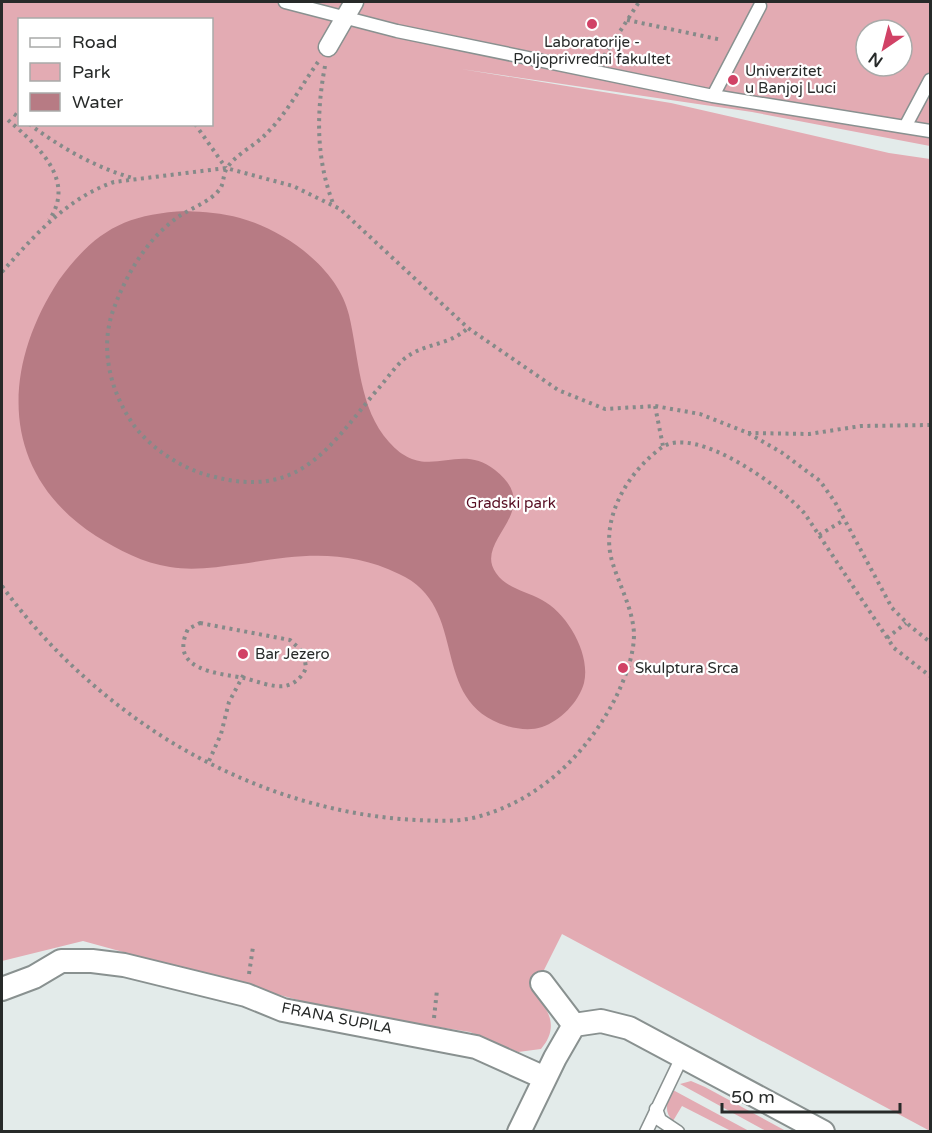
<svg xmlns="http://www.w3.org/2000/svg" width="932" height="1133" viewBox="0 0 932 1133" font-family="'Varela Round',sans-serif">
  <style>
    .green { fill: #e3abb3; fill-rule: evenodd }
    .water { fill: #b77b84 }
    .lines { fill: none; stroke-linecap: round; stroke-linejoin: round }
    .service-casing { stroke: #899190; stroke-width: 15 }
    .pedestrian-casing { stroke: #899190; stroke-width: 21 }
    .minor-casing { stroke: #899190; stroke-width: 26 }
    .path { stroke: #858a89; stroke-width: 4; stroke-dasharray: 3 4.5; stroke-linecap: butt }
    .service { stroke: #fff; stroke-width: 12 }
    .pedestrian { stroke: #fff; stroke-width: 18 }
    .minor { stroke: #fff; stroke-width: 22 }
    .poi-dot { fill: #d14266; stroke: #fff; stroke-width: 2 }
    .labels { text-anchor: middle; stroke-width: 4.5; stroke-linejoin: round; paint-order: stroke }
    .poi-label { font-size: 15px; fill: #272a29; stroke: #fff; text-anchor: start }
    .park-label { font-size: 15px; fill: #580e23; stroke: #fff }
    .street-label { font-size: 15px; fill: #272a29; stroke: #fff }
  </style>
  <rect width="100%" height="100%" fill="#e3ebea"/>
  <path class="green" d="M2 2H930V146L752 112 461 69 671 103 889 153 930 159V1131L562 934 533 992C550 1010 559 1028 541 1049L518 1052 470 1032 342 1012 83 941 2 961ZM20 20H212V124H20ZM866 30H902V66H866Z
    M691 1081 705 1087 786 1131H766L680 1084Z
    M673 1090 749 1131H731L682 1106 673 1121C663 1111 667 1102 673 1090Z"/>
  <path class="water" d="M186 211C204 212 222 213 240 218 284 230 338 268 349 315 359 357 359 409 389 442 427 485 457 440 495 470 547 511 472 540 496 573 507 589 526 591 542 600 567 613 591 654 584 683 579 702 560 721 542 727 530 731 518 729 507 726 426 701 472 607 399 574 345 548 298 555 241 564 217 567 194 571 170 567 143 563 119 550 96 536 0 474 0 370 59 280 95 231 125 214 186 211Z"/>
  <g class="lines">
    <defs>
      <path id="service" d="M285 2 397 31 713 96 760 6
        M713 96 905 127 930 80
        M905 127 930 131
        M656 1109 660 1120 678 1132
        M646 1132 682 1057"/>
      <path id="pedestrian" d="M328 47 354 2"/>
      <path id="minor" d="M2 989 34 977 61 961H92L124 965 246 995 283 1010 476 1047 545 1078
        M574 1025 601 1021 629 1028 823 1132
        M519 1132 555 1058 574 1025 542 983"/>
    </defs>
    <use href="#service" class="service-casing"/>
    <use href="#pedestrian" class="pedestrian-casing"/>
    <use href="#minor" class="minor-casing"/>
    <path class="path" d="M627 20 722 40
      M604 56 639 2
      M318 62C301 86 286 115 265 135 254 146 235 155 227 168 223 174 224 183 220 189 210 202 191 208 178 217 147 239 127 273 114 308 99 347 110 391 133 424 150 448 182 469 211 476 299 500 328 449 377 390 386 380 394 368 404 359 425 342 447 347 468 328
      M325 66C316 114 316 160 334 206
      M14 114 20 118
      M8 120C37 145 77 180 49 220
      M29 124C60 147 96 168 133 178
      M195 124 226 168
      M2 272C34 236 67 198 114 182L226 168 293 186 340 209 468 328 558 390 605 409 655 406 700 414 748 433 781 452 820 481 835 502 892 608 910 626 930 642
      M655 406 663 446
      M748 433 809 434 861 426 930 425
      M819 535 844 520
      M2 586C47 648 105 701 171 742 246 787 330 816 417 820 437 821 457 822 477 817 540 800 587 754 616 697 625 678 634 656 634 634 633 609 619 585 612 561 600 519 627 473 661 448 695 423 783 488 805 514L894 648 930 676
      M200 623 290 640 304 653 306 668C302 677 295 684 285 686 274 688 256 681 244 678 217 673 168 670 188 629Z
      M887 638 906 623
      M209 761 221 734 229 702 244 674
      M249 974 253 947
      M434 1018 437 990"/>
    <use href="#service" class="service"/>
    <use href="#pedestrian" class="pedestrian"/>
    <use href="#minor" class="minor"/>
  </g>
  <g class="poi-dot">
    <circle cx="592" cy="24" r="6"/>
    <circle cx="733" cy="80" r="6"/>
    <circle cx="243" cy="654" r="6"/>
    <circle cx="623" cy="668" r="6"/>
  </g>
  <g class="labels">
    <g class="poi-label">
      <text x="592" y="47" text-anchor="middle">Laboratorije -<tspan x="592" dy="17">Poljoprivredni fakultet</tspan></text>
      <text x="745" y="76">Univerzitet<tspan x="745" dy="17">u Banjoj Luci</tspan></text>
      <text x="255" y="659">Bar Jezero</text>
      <text x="635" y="673">Skulptura Srca</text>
    </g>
    <g class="park-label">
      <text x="511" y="508">Gradski park</text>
    </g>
    <g class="street-label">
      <text transform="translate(337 1018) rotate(11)" y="5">FRANA SUPILA</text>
    </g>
  </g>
  <rect width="932" height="1133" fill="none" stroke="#272a29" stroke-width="6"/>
  <rect x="18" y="18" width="195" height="108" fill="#ffffff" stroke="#a9aaa9" stroke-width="1.5"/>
  <rect x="30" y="38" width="30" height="9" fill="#ffffff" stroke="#a9aaa9" stroke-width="1.5"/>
  <text x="72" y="48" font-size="18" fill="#272a29">Road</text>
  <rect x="30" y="63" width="30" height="18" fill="#e3abb3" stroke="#a9aaa9" stroke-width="1.5"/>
  <text x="72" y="78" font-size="18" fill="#272a29">Park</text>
  <rect x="30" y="93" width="30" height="18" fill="#b77b84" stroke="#a9aaa9" stroke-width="1.5"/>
  <text x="72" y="108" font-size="18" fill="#272a29">Water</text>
  <g transform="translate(884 48) rotate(215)"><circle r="28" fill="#ffffff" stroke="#a9aaa9" stroke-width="1.5"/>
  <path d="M0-4.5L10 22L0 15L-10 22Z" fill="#d14266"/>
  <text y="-9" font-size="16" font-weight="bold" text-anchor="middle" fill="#272a29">N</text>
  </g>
  <path d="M722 1103v9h178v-9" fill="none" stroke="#272a29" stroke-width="3"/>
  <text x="731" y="1103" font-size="18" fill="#272a29" stroke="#ffffff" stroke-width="4.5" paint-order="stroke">50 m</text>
</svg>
